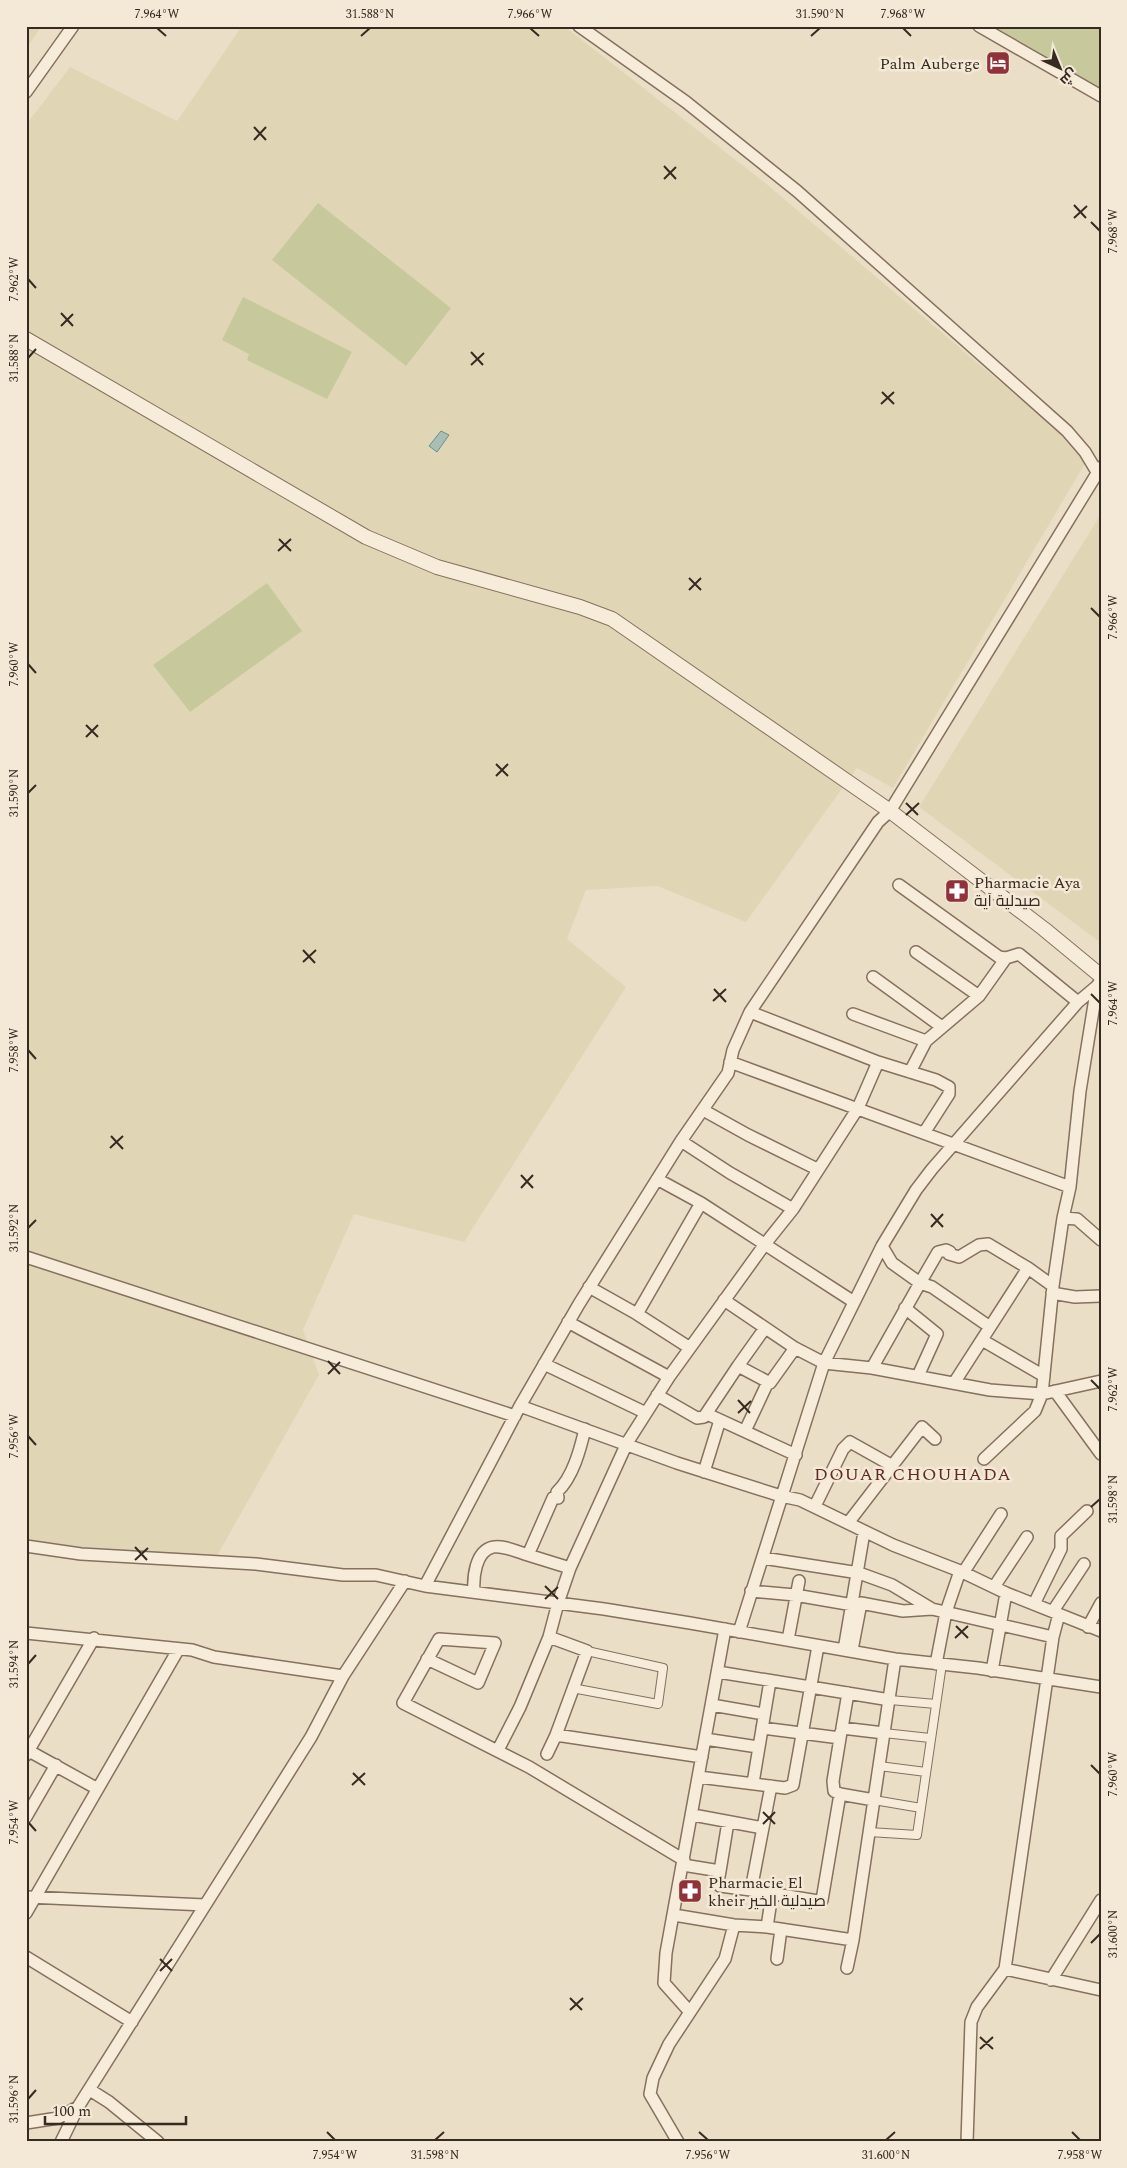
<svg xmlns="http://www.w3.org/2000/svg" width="1127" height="2168" viewBox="0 0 1127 2168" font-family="Spectral,Cairo,serif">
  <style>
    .farmland { fill: #e0d6b5 }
    .green { fill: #c7c99c }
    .water { fill: #a8bfb7; stroke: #6f8d83 }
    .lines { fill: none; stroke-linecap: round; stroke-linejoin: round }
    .pedestrian-casing { stroke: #86705e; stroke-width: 10 }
    .minor-casing { stroke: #86705e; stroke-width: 14 }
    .tertiary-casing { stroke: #86705e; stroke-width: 16 }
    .pedestrian { stroke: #f7ecda; stroke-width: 8 }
    .minor { stroke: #f7ecda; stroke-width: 11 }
    .tertiary { stroke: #f7ecda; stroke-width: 14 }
    .ticks { fill: none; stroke: #372a20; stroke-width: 2 }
    .labels { text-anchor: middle; stroke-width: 5; stroke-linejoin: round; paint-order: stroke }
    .poi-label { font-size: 16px; fill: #372a20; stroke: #f3e9d6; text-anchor: start }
    .neighbourhood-label { font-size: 18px; letter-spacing: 1px; fill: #612b23; stroke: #f3e9d6 }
    .neatline { fill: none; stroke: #372a20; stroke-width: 2 }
    .ticks-label { font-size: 12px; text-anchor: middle; fill: #372a20 }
  </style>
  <rect width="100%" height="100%" fill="#ebdec7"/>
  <path class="farmland" d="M26 26H42L26 49Z
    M242 26H564L764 182 1089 457 893 788 857 768 746 922 657 886 586 890 567 939 626 987 464 1242 354 1214 303 1330 319 1375 217 1556 64 1546 26 1541V125L70 67 177 121Z
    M1101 514V943L919 807Z"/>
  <path class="green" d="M994 26H1101V89Z
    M318 203 451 308 406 366 272 260Z
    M243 297 352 352 327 399 247 360 249 354 222 340Z
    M267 583 302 631 190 712 153 665Z"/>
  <path class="water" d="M441 431 449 435 437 452 429 446Z"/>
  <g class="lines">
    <defs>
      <path id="pedestrian" d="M572 1688 658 1704 663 1668 587 1651
        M890 1700 936 1704
        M884 1733 930 1738
        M879 1766 926 1772
        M874 1800 921 1808
        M869 1832 917 1835 942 1664"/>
      <path id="minor" d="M579 26 686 102 797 191 1067 431 1085 452 1097 472
        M979 26 1101 96
        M26 92 73 26
        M899 885 999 957 1006 958 1019 954 1078 1002
        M916 952 979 996
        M873 977 942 1027
        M750 1012 878 1062
        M853 1014 926 1041
        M730 1062 1070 1187
        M910 1072 926 1041 979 996 1006 958
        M703 1110 748 1135 817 1169
        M681 1141 730 1173 793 1209
        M657 1179 701 1203
        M1063 1218 1077 1219 1101 1240
        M26 1257 515 1416
        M589 1287 637 1314
        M1052 1293 1075 1297 1101 1296
        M724 1300 795 1348
        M905 1308 937 1334 918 1376
        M568 1322 669 1377
        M990 1327 932 1287 920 1283 938 1252 946 1250 950 1252 949 1254 959 1257 979 1245 988 1244 1028 1268 1053 1286
        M982 1340 1044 1376
        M690 1348 637 1314 701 1203 854 1302
        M544 1364 646 1413
        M738 1366 765 1328
        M872 1368 920 1283 892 1263 882 1246
        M954 1383 1028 1268
        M1055 1391 1101 1454
        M657 1395 697 1418 704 1417 738 1366 770 1383 795 1348 824 1363 872 1368 990 1390 1042 1394 1101 1381
        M520 1406 677 1463 781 1496 800 1500 893 1545 960 1571 1006 1593 1101 1631
        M707 1414 796 1455
        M745 1431 767 1384
        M984 1459 1035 1411 1042 1394 1053 1286 1063 1218 1070 1187 1080 1091 1097 986
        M704 1472 720 1420
        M815 1506 843 1449 850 1442 891 1465
        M848 1523 922 1427 935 1439
        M26 1546 81 1554 256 1564 343 1575H376L425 1586 604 1609 690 1623 895 1659 978 1668 1101 1687
        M763 1558 859 1573 892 1585 932 1609
        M570 1568 528 1555 553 1498H558L557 1492C573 1477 580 1450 585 1429
        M963 1573 1001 1514
        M425 1586 520 1406 579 1304 681 1141 728 1073 733 1050 750 1012 878 822 890 811 1101 467
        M994 1587 1027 1537
        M751 1591 795 1595 853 1605 861 1603 903 1611 932 1609 1053 1637
        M474 1592C473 1578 475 1551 493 1547 503 1545 518 1552 528 1555
        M1034 1604 1061 1549V1536L1087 1511
        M1053 1611 1084 1564
        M1088 1627 1101 1603
        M739 1632 824 1363 882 1246 916 1190 932 1169 1078 1002 1097 986 1101 980
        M26 1633 192 1650 214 1657 343 1676 311 1737 78 2107 61 2142
        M549 1637 587 1651 556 1735
        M788 1640 799 1581
        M844 1650 864 1532
        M852 1650 861 1603
        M427 1659 478 1683 495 1643 439 1639 403 1703 529 1767 684 1860
        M936 1664 946 1612 960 1571
        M992 1671 1006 1593
        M718 1672 890 1700
        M343 1676 405 1581
        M848 1693 842 1728 884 1733
        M712 1705 764 1714
        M762 1728 840 1738
        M705 1739 758 1747
        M498 1750 520 1707 549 1637 558 1603 570 1568 627 1443 669 1377 765 1244 793 1209 858 1108 878 1062 936 1080 949 1087V1094L924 1133
        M29 1751 96 1788
        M547 1754 556 1735 702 1757
        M26 1755 94 1638
        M699 1777 785 1788 793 1785 818 1646
        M753 1783 770 1681
        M840 1794 834 1791 833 1781 841 1732
        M693 1815 763 1828
        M26 1817 56 1765
        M683 1865 720 1871 718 1882 720 1886 751 1890 771 1786
        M720 1871 728 1822
        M751 1890 818 1901 822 1900 840 1794 874 1800
        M28 1897 205 1905
        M26 1913 178 1650
        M674 1915 734 1925 767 1927 772 1894
        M767 1927 853 1940
        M26 1957 132 2022
        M777 1959 781 1929
        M847 1968 853 1940 895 1659
        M1005 1969 1101 1990
        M1051 1980 1101 1900
        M689 2011 664 1983 666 1953 725 1629
        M90 2090 109 2102 158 2142
        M26 2123 58 2118 78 2107
        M678 2142 650 2094 653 2078 669 2044 725 1959 734 1925
        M967 2142 971 2022 977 2007 1005 1969 1053 1637 1059 1614"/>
      <path id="tertiary" d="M26 339 366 537 437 567 580 607 612 619 890 811 1044 929 1101 976"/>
    </defs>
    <use href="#pedestrian" class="pedestrian-casing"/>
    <use href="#minor" class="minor-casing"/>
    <use href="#tertiary" class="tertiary-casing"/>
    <use href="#pedestrian" class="pedestrian"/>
    <use href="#minor" class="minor"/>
    <use href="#tertiary" class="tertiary"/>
  </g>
  <path class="ticks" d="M157 28 166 36M530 28 539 36M903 28 911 36M361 36 370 28M811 36 820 28M254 127 266 140M254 140 266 127M664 166 676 179M664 179 676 167M1074 205 1086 218M1074 218 1087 206M1091 222 1100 231M28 279 36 288M61 313 73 326M61 326 73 314M471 352 483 365M28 358 36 349M471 365 484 353M882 392 894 404M881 404 894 392M279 539 291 551M278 551 291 539M689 578 701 590M689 590 701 578M1091 608 1100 617M28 664 36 673M86 725 98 737M86 737 98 725M496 764 508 776M496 776 508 764M28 793 36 785M906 803 918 815M906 815 919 803M303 950 315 963M303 962 316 950M714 989 726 1002M1091 994 1100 1003M713 1001 726 989M28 1050 36 1059M111 1136 123 1149M110 1148 123 1136M521 1175 533 1188M521 1188 533 1175M931 1214 943 1227M931 1227 943 1214M28 1228 36 1220M328 1361 340 1374M328 1374 340 1362M1091 1380 1100 1389M738 1400 750 1413M738 1413 751 1401M28 1436 36 1445M1091 1507 1100 1499M135 1547 147 1560M135 1560 148 1548M545 1586 558 1599M545 1599 558 1587M956 1626 968 1638M955 1638 968 1626M28 1664 36 1655M1091 1765 1100 1774M353 1773 365 1785M352 1785 365 1773M763 1812 775 1824M28 1822 36 1831M763 1824 775 1812M1091 1943 1100 1934M160 1959 172 1971M160 1971 172 1959M570 1998 582 2010M570 2010 583 1998M980 2037 993 2049M980 2049 993 2037M28 2099 36 2090M327 2132 335 2140M699 2132 708 2140M1072 2132 1080 2140M435 2140 444 2132M886 2140 895 2132"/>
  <defs>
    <symbol id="hotel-square" viewBox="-11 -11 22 22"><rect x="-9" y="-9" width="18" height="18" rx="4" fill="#90323a" stroke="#f3e9d6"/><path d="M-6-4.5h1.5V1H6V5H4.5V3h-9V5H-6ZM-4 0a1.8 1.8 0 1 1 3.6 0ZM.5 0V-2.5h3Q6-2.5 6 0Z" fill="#fff"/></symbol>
    <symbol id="pharmacy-square" viewBox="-11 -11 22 22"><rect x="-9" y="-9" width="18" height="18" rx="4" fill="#90323a" stroke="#f3e9d6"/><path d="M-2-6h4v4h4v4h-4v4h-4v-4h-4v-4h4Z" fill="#fff"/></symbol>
  </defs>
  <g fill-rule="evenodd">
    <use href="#hotel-square" x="984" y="49" width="28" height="28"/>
    <use href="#pharmacy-square" x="943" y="877" width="28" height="28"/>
    <use href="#pharmacy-square" x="676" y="1877" width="28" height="28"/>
  </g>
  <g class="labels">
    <g class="poi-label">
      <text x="980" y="69" text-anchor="end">Palm Auberge</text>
      <text x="974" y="888">Pharmacie Aya<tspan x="974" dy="18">صيدلية اَية</tspan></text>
      <text x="708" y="1888">Pharmacie El<tspan x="708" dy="18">kheir صيدلية الخير</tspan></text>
    </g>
    <g class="neighbourhood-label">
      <text x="913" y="1480">DOUAR CHOUHADA</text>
    </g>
  </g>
  <rect width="1127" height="2168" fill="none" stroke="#f3e9d6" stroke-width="55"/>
  <g transform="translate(1060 68) rotate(136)" stroke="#f3e9d6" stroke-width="4" paint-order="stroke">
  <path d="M0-4L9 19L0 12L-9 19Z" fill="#372a20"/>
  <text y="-8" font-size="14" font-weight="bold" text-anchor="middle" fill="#372a20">ش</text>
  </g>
  <path d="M45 2116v8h141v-8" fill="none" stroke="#372a20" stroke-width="2.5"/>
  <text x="52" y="2116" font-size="15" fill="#372a20" stroke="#f3e9d6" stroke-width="4" paint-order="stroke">100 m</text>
  <rect x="28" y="28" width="1072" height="2112" class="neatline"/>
  <g class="ticks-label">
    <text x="157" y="18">7.964°W</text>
    <text x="370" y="18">31.588°N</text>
    <text x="530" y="18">7.966°W</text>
    <text x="820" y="18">31.590°N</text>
    <text x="903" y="18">7.968°W</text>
    <text transform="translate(1113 231) rotate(-90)" y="4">7.968°W</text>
    <text transform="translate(14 279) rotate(-90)" y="4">7.962°W</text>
    <text transform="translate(14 358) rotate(-90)" y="4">31.588°N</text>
    <text transform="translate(1113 617) rotate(-90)" y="4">7.966°W</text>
    <text transform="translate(14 664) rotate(-90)" y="4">7.960°W</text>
    <text transform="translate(14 793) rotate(-90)" y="4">31.590°N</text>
    <text transform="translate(1113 1003) rotate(-90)" y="4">7.964°W</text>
    <text transform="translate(14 1050) rotate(-90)" y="4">7.958°W</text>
    <text transform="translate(14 1228) rotate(-90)" y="4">31.592°N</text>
    <text transform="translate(1113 1389) rotate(-90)" y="4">7.962°W</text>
    <text transform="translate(14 1436) rotate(-90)" y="4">7.956°W</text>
    <text transform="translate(1113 1499) rotate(-90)" y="4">31.598°N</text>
    <text transform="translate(14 1664) rotate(-90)" y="4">31.594°N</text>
    <text transform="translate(1113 1774) rotate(-90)" y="4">7.960°W</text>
    <text transform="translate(14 1822) rotate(-90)" y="4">7.954°W</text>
    <text transform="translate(1113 1934) rotate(-90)" y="4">31.600°N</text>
    <text transform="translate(14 2099) rotate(-90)" y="4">31.596°N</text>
    <text x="335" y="2159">7.954°W</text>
    <text x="435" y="2159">31.598°N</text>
    <text x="708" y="2159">7.956°W</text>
    <text x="886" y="2159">31.600°N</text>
    <text x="1080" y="2159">7.958°W</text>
  </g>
</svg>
